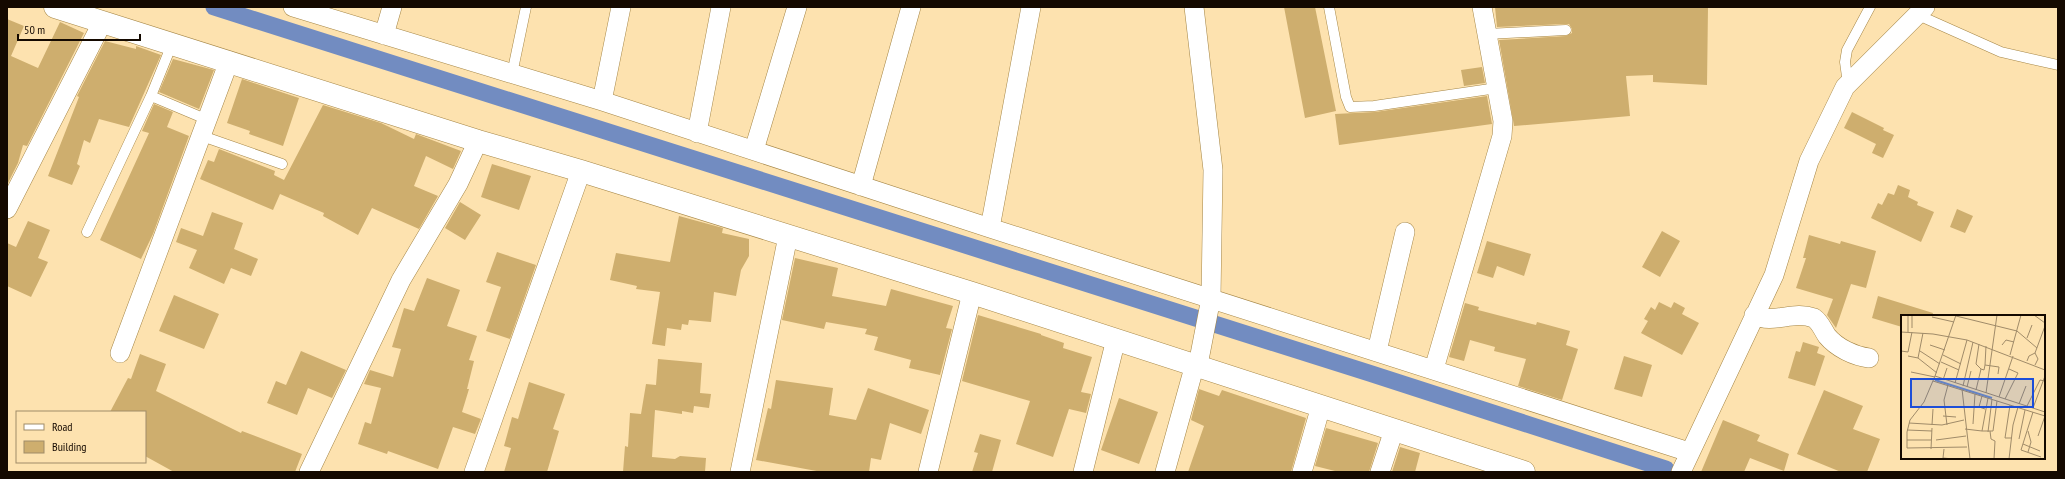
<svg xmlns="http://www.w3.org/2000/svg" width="2065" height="479" viewBox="0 0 2065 479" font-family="'PT Sans Narrow',sans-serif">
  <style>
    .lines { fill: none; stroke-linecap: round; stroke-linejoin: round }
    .canal { stroke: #728cc1; stroke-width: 17 }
    .building { fill: #ceae6e }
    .service-casing { stroke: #a58646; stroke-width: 11 }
    .minor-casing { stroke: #a58646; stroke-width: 20 }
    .tertiary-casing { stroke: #a58646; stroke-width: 23 }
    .service { stroke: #fff; stroke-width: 10 }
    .minor { stroke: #fff; stroke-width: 19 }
    .tertiary { stroke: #fff; stroke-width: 22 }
    .inset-river { fill: none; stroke: #728cc1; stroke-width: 2 }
    .inset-road { fill: none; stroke: #a08b69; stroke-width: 1 }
    .view { fill: #1d4ed8; fill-opacity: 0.15; stroke: #1d4ed8; stroke-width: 2 }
    .inset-edge { fill: none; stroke: #140900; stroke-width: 2 }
  </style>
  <rect width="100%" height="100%" fill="#fde2af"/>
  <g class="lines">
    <path class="canal" d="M214 7 1369 373 1666 469"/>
  </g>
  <path class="building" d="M1284 7H1315L1336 111 1305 118Z
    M1495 7H1708L1707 85 1653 82V75L1626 76 1630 116 1514 126 1499 40 1566 36 1572 33V29L1569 24H1566L1497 27Z
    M7 19 24 26 11 56 38 68 60 22 84 33 27 146 23 145 18 163 7 185Z
    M105 41 136 49V46L161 55 129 127 99 119 90 143 84 140 77 164 80 166 72 185 48 176 79 97 77 96Z
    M173 59 214 70 199 109 159 92Z
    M1482 67 1485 83 1464 86 1461 70Z
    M242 79 299 98 283 146 249 134 250 131 227 123Z
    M1487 96 1492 124 1339 145 1335 114 1375 112Z
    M154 104 173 112 167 127 189 136 153 234 141 259 100 240 149 133 142 131Z
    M323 105 381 123 414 139 416 134 461 151 453 169 426 156 414 186 438 196 419 229 372 208 358 235 323 216 324 213 280 194 273 210 200 179 208 160 214 162 219 149 275 171 274 175 284 180Z
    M1852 112 1884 128 1883 130 1894 135 1883 158 1872 153 1876 144 1844 128Z
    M492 164 531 176 519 210 481 197Z
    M1898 185 1910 190 1908 197 1918 202 1917 205 1934 212 1921 242 1871 218 1878 203 1882 205 1888 193 1894 195Z
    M460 202 481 215 465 240 445 228Z
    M1957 209 1973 216 1965 233 1950 227Z
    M212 212 243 223 234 249 258 259 251 276 231 268 224 284 189 268 197 250 176 242 181 228 203 236Z
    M679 216 723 228 722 233 749 239V256L741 270 736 296 714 292 711 322 689 320 688 325 682 324 681 330 667 328 665 346 652 344 660 292 636 289 637 286 610 280 616 253 670 262Z
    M28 221 50 230 38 258 48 262 31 297 7 286V243L16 247Z
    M1662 231 1680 241 1660 277 1642 267Z
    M1809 235 1840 244 1841 241 1876 251 1866 288 1851 284 1836 328 1827 315 1833 299 1796 288 1806 258H1803Z
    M1487 241 1531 254 1524 276 1497 266 1493 278 1477 273Z
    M497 252 536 265 510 339 486 331 501 287 486 282Z
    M795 258 838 268 832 296 886 306 891 289 953 306 946 328 952 329 940 375 909 368 911 360 874 350 878 337 865 334 867 329 826 322 824 329 782 320Z
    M427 278 460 290 447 326 477 336 469 360 474 361 467 389H469L462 412 481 419 475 434 453 427 438 469 388 451 387 454 358 444 365 422 371 424 381 388 364 384 370 370 393 377 401 349 392 347 404 308 414 311Z
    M174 295 219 314 204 349 159 331Z
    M1878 296 1933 313 1932 316H1902V327L1872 318Z
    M1659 302 1671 308 1674 302 1685 308 1682 314 1699 323 1682 355 1641 333 1648 321 1644 319 1651 307 1655 310Z
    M1465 303 1479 307 1478 310 1536 325 1537 322 1570 331 1566 345 1578 349 1562 400 1518 386 1526 359 1494 351 1495 347 1470 340 1464 361 1449 357Z
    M978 315 1041 334V335L1064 343 1063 348 1092 357 1081 392 1091 394 1086 413 1069 409 1053 457 1016 444 1030 401 962 381Z
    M1803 342 1819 347 1817 353 1825 356 1815 386 1788 378 1796 351 1800 352Z
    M301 351 346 370 332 398 308 388 297 415 267 403 276 381 286 385Z
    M140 354 166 364 156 391 241 433 242 431 302 454 295 472H174L145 456V412H110L128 378 131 379Z
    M1624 356 1652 365 1642 397 1614 389Z
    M658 359 702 363 700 393 711 394 709 408 694 406 693 413 682 411V414L655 410 652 457 675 459 680 456 706 458 705 472H623L625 446 628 447 630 413 641 414 646 384 656 385Z
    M776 380 833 388 829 415 856 420 868 388 929 410 921 434 890 423 881 460 871 458 869 472H822L756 460 768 408 771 409Z
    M529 382 565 394 553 429 559 431 547 472H504L511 448 504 446 512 417 518 419Z
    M1199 389 1219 396 1222 390 1306 418 1291 472H1188L1204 426 1191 420Z
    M1824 390 1863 406 1853 429 1880 439 1867 472H1841L1797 454Z
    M1119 398 1158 412 1139 464 1101 450Z
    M1723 420 1760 435 1757 441 1789 454 1784 471 1750 458 1744 472H1701Z
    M1326 428 1378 443 1369 472H1339L1315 466Z
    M980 434 1001 440 992 472H972L978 453 974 452Z
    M1400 447 1420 453 1415 472H1392Z"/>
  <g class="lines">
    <defs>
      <path id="service" d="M1329 7 1346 97 1350 107 1374 106 1497 88
        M1918 15 2001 52 2058 65
        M1487 34 1566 30
        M512 74 526 7
        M1848 84 1845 62 1847 50 1870 7
        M151 96 172 44
        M202 136 282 164
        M87 232 151 96 208 120"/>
      <path id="minor" d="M293 7 602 101 990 228 1689 452
        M1194 7 1213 170 1211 298 1198 365
        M384 35 392 7
        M602 101 621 7
        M697 133 721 7
        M754 150 797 7
        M861 186 911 7
        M7 209 102 23
        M990 228 1031 7
        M1754 315C1774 325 1792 310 1814 318 1820 322 1823 330 1827 336 1837 348 1854 356 1869 358
        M1377 351 1405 232
        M120 353 229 61
        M1434 369 1502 136 1503 121 1482 7
        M309 472 401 280 458 184 478 141
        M474 472 581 171
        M740 472 788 236
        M928 472 972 293
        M1083 472 1116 339
        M1165 472 1195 364
        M1302 472 1321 406
        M1380 472 1394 430
        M1681 472 1774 275 1809 161 1845 87 1925 7"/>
      <path id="tertiary" d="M55 7 478 141 581 171 972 293 1524 472"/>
    </defs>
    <use href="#service" class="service-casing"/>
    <use href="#minor" class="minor-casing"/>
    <use href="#tertiary" class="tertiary-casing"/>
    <use href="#service" class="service"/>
    <use href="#minor" class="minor"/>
    <use href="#tertiary" class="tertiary"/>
  </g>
  <g transform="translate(1901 315)">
    <rect width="144" height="144" fill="#fde2af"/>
    <path class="inset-river" d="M34 65 91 83"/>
    <path class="inset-road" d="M7 0V17M55 0 34 61 144 97M133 0 144 8M55 1 116 16 136 33M31 2 53 7M11 13V0M0 17 32 19 66 25 144 55M126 23 131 10M78 29 75 49 80 54M29 30 44 35M101 30 105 25 113 27M85 31 84 50 98 52 97 59M0 36 7 37 11 17M19 36 39 49M134 38 144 11M42 40 60 49M109 40 120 0M7 41 17 43 36 58M17 43 22 18M126 46 128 41 134 38 137 44 134 50M40 47 58 55M10 57 34 62M34 61 23 87 9 105 6 117V133L66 132M42 65 46 53M32 66 144 101M54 68 66 25M62 71 72 27M66 72 70 56M61 74 69 144M75 75 80 54 83 55 84 50M85 78 96 0M81 81 78 92 84 94M98 82 112 41M104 84 117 58 108 54M118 89 125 71M109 90 104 123H111M126 91 139 65 144 66M132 93 144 61M132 97 120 135 140 142M42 101 55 102M8 108 41 110 63 105M72 109 74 79M31 110 32 94M46 110 43 85 47 70M64 114 81 116 87 83M6 115 31 116M81 116H92L96 86M89 116 90 124 94 126 93 144M127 116 130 127 127 137M87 117 91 84M137 121 144 101M118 124 124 95M6 125H30M35 125 65 121M122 129 139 136M30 134 31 113M43 134 42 143 52 144M108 144 112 110 117 92"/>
    <path class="view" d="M10 64H132V92H10Z"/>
    <rect width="144" height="144" class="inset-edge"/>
  </g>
  <rect width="2065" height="479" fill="none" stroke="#140900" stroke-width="16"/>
  <rect x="16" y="411" width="130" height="52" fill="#fde2af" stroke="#a08b69"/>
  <rect x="24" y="424" width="20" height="6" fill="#ffffff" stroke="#a08b69"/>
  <text x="52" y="431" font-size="12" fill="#140900">Road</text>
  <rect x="24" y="441" width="20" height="12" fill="#ceae6e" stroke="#a08b69"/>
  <text x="52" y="451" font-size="12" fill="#140900">Building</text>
  <path d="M18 34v6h122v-6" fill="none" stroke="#140900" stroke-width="2"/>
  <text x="24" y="34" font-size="12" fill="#140900" stroke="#fde2af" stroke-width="3" paint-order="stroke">50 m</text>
</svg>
